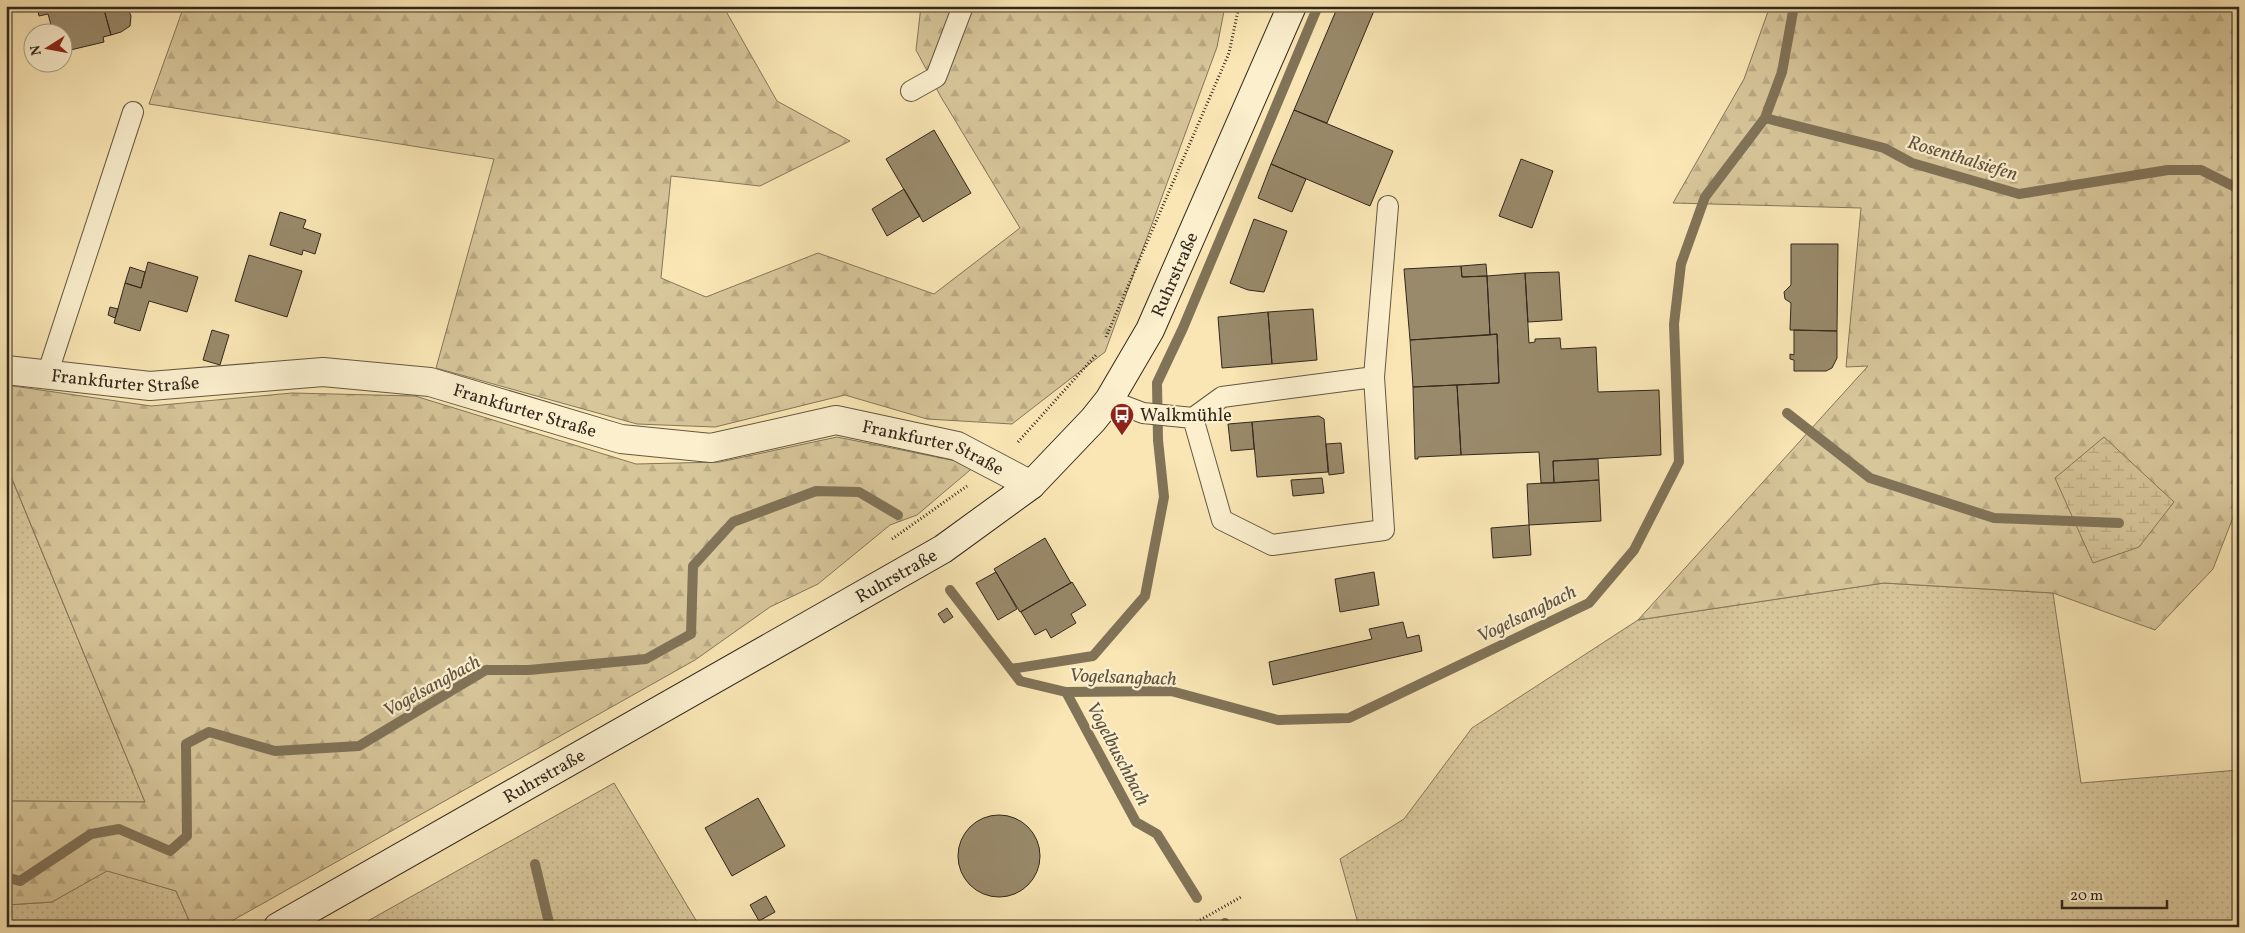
<svg xmlns="http://www.w3.org/2000/svg" width="2245" height="933" viewBox="0 0 2245 933" font-family="Vollkorn,serif">
  <style>
    .grass { fill: url(#grass-dots); stroke: #84765b }
    .forest { fill: url(#forest-firs); stroke: #84765b }
    .wetland { fill: url(#wetland-marsh); stroke: #84765b }
    .lines { fill: none; stroke-linecap: round; stroke-linejoin: round }
    .stream { stroke: #817358; stroke-width: 10 }
    .building { fill: #998a6b; stroke: #32271c }
    .service-casing { stroke: #645742; stroke-width: 22 }
    .minor-casing { stroke: #645742; stroke-width: 30 }
    .secondary-casing { stroke: #32271c; stroke-width: 30 }
    .path { stroke: #32271c; stroke-width: 3; stroke-dasharray: 1 2.5; stroke-linecap: butt }
    .service { stroke: #fbefce; stroke-width: 20 }
    .minor { stroke: #fbefce; stroke-width: 28 }
    .secondary { stroke: #fbefce; stroke-width: 28 }
    .labels { text-anchor: middle; stroke-width: 4.5; stroke-linejoin: round; paint-order: stroke }
    .street-label { font-size: 18px; fill: #32271c; stroke: #fbefce }
    .poi-label { font-size: 18px; fill: #32271c; stroke: #fbefce; text-anchor: start }
    .water-label { font-size: 19px; font-style: italic; fill: #60533f; stroke: #fbefce }
  </style>
  <defs>
    <pattern id="grass-dots" width="8" height="8" patternUnits="userSpaceOnUse" patternTransform="scale(1.25)"><rect width="8" height="8" fill="#d7c69a"/><path d="M2 2h.1M6 6h.1" fill="none" stroke="#b9aa84" stroke-width="1.8" stroke-linecap="round"/></pattern>
    <pattern id="forest-firs" width="22" height="20" patternUnits="userSpaceOnUse" patternTransform="scale(1.25)"><rect width="22" height="20" fill="#d7c69a"/><path d="M5 1l3.5 6h-7zM16 11l3.5 6h-7z" fill="#b9aa84"/></pattern>
    <pattern id="wetland-marsh" width="20" height="14" patternUnits="userSpaceOnUse" patternTransform="scale(1.25)"><rect width="20" height="14" fill="#d7c69a"/><path d="M1 5h8M5 5V1M11 12h8M15 12V8" fill="none" stroke="#b9aa84"/></pattern>
  </defs>
  <rect width="100%" height="100%" fill="#f9e6b4"/>
  <filter id="stains"><feTurbulence type="fractalNoise" baseFrequency=".004" numOctaves="4"/><feColorMatrix values="0 0 0 0 .2 0 0 0 0 .09 0 0 0 0 .02 0 0 0 .5 -.17"/></filter>
  <radialGradient id="worn" r=".72"><stop offset=".6" stop-color="#630" stop-opacity="0"/><stop offset="1" stop-color="#630" stop-opacity=".3"/></radialGradient>
  <path class="grass" d="M6 464 7 467 145 802 6 801Z
    M1884 583 2053 593 2081 783 2239 770V927H1359L1340 859 1404 819 1472 728 1638 620Z
    M614 783 700 927H357Z
    M107 870 176 891 192 927H6V905L52 902Z"/>
  <path class="forest" d="M184 6H723L777 101 850 141 760 186 671 176 661 278 706 297 818 253 934 294 1020 228 941 97 916 50 921 6H1225L1217 47 1105 352 1012 424 927 419 845 395 715 427 637 424 436 368 494 159 149 104Z
    M1770 6H2239V502L2213 569 2155 630 2053 593 1884 583 1638 620 1868 366 1846 367 1861 208 1673 203 1744 79Z
    M6 385 151 406 292 393 415 396 636 464 720 462 837 437 976 465 917 515 890 525 818 584 770 607 695 660 221 927H192L176 891 107 871 52 902 6 905V801L145 802 6 464Z"/>
  <path class="wetland" d="M2104 437 2174 502 2139 547 2093 563 2055 478Z"/>
  <g class="lines">
    <path class="stream" d="M1765 118 1884 148 1912 163 2019 194 2168 170H2201L2239 189
      M1787 413 1870 478 1994 518 2119 523
      M950 590 1020 681 1066 692 1171 691 1278 720 1349 718 1589 603 1634 550 1679 462 1674 324 1681 264 1705 197 1765 118 1782 72 1794 6
      M1011 669 1093 656 1145 596 1164 497 1158 440 1157 383 1183 328 1318 6
      M1066 692 1136 822 1157 834 1197 898
      M535 864 550 927
      M6 877 20 881 91 834 119 829 170 851 187 836 186 744 209 732 275 751 359 746 486 670H529L646 659 691 634 693 566 733 522 816 491 859 492 898 515
      M1225 923 1228 927"/>
  </g>
  <path class="building" d="M37 6H103L111 35 103 37 104 42 62 52V32H53L48 14 39 16Z
    M103 6H127L131 16 130 26 121 32 111 35Z
    M1338 6H1376L1327 123 1294 110Z
    M1294 110 1393 151 1370 206 1271 164Z
    M934 130 971 193 923 222 886 159Z
    M1521 159 1553 171 1532 228 1499 216Z
    M1271 164 1306 179 1292 212 1258 198Z
    M904 189 920 216 887 236 872 209Z
    M280 212 306 220 303 228 321 234 315 254 303 250 302 255 270 245Z
    M1254 219 1287 231 1264 292 1248 290 1230 283Z
    M1791 244H1838L1837 331 1790 330 1791 303 1785 299 1784 292 1791 285Z
    M249 255 302 271 287 317 235 301Z
    M148 262 198 277 187 312 149 301 140 331 114 323 125 283 141 288Z
    M1486 264 1487 276 1462 277 1461 266Z
    M1461 266 1462 277 1487 276 1490 335 1410 340 1404 269Z
    M130 267 145 272 141 288 125 283Z
    M1559 272 1562 320 1528 322 1525 273Z
    M1525 273 1529 343 1535 342V339L1560 338 1561 349 1596 347 1598 392 1659 390 1661 455 1553 461 1554 483H1541L1539 452 1461 455 1457 385 1499 383 1497 334 1490 335 1487 276Z
    M110 307 118 309 115 318 108 315Z
    M1313 309 1317 360 1272 364 1268 312Z
    M1268 312 1272 364 1222 368 1218 317Z
    M212 330 229 335 220 365 203 360Z
    M1794 330 1837 331V358L1832 368 1826 371H1794V360L1790 359V354L1794 355Z
    M1497 334 1499 383 1413 387 1410 340Z
    M1457 385 1461 455 1418 457V459H1415L1413 387Z
    M1319 416 1324 419 1328 472 1257 477 1252 422Z
    M1252 422 1254 449 1231 451 1228 424Z
    M1341 443 1344 473 1329 475 1326 444Z
    M1598 459 1599 480 1554 483 1553 461Z
    M1322 478 1324 493 1293 496 1291 480Z
    M1599 480 1601 521 1529 525 1527 484Z
    M1529 525 1531 555 1493 558 1491 528Z
    M1045 538 1071 583 1020 612 994 569Z
    M996 572 1017 609 998 620 976 583Z
    M1374 572 1379 605 1340 612 1335 579Z
    M1072 582 1086 605 1071 614 1076 623 1051 638 1046 629 1035 635 1021 612Z
    M947 608 953 617 944 623 938 614Z
    M1403 622 1407 638 1419 635 1422 651 1273 685 1269 662 1372 639 1369 629Z
    M758 798 785 846 732 876 705 828Z
    M958 856a41 41 0 1 1 82 0a41 41 0 1 1-82 0Z
    M766 896 775 912 759 921 750 905Z"/>
  <g class="lines">
    <defs>
      <path id="service" d="M911 91 936 77 963 6
        M47 375 133 112
        M1374 377 1222 397 1193 418 1222 520 1272 545 1384 530 1374 377 1388 206
        M1109 400 1143 413 1193 418"/>
      <g id="minor">
        <path id="s1" d="M6 370 150 386 323 372 430 382 621 439 711 448 836 420 957 446 1031 485"/>
      </g>
      <g id="secondary">
        <path id="s2" d="M278 927 943 549 1031 485 1093 420 1109 400 1150 330 1292 6"/>
      </g>
    </defs>
    <use href="#service" class="service-casing"/>
    <use href="#minor" class="minor-casing"/>
    <use href="#secondary" class="secondary-casing"/>
    <path class="path" d="M1106 337 1229 53 1239 6
      M1018 442 1096 355
      M892 539 967 486
      M1188 927 1241 897"/>
    <use href="#service" class="service"/>
    <use href="#minor" class="minor"/>
    <use href="#secondary" class="secondary"/>
  </g>
  <defs>
    <symbol id="bus-pin" viewBox="-11 -11 22 30"><path d="M0 17L-7.5 6A9.5 9.5 0 1 1 7.5 6Z" fill="#8f2418" stroke="#fbefce"/><path d="M-5-6H5V4H4V6H2V4H-2V6H-4V4H-5ZM-3.5-4V0h7V-4ZM-3.5 1.2v1.5H-2V1.2ZM2 1.2v1.5H3.5V1.2Z" fill="#fff"/></symbol>
  </defs>
  <g fill-rule="evenodd">
    <use href="#bus-pin" x="1108" y="401" width="28" height="38"/>
  </g>
  <g class="labels">
    <g class="street-label">
      <text dy="6" stroke="none"><textPath href="#s2" startOffset="1131">Ruhrstraße</textPath></text>
      <text dy="6" stroke="none"><textPath href="#s1" startOffset="120">Frankfurter Straße</textPath></text>
      <text dy="6" stroke="none"><textPath href="#s1" startOffset="525">Frankfurter Straße</textPath></text>
      <text dy="6" stroke="none"><textPath href="#s1" startOffset="945">Frankfurter Straße</textPath></text>
      <text dy="6" stroke="none"><textPath href="#s2" startOffset="711">Ruhrstraße</textPath></text>
      <text dy="6" stroke="none"><textPath href="#s2" startOffset="306">Ruhrstraße</textPath></text>
    </g>
    <g class="poi-label">
      <text x="1140" y="421">Walkmühle</text>
    </g>
    <g class="water-label">
      <text transform="translate(1963 157) rotate(17)" y="7">Rosenthalsiefen</text>
      <text transform="translate(1526 613) rotate(-26)" y="7">Vogelsangbach</text>
      <text transform="translate(1123 676) rotate(2)" y="7">Vogelsangbach</text>
      <text transform="translate(431 685) rotate(-29)" y="7">Vogelsangbach</text>
      <text transform="translate(1119 753) rotate(62)" y="7">Vogelbuschbach</text>
    </g>
  </g>
  <rect width="2245" height="933" fill="none" stroke="#f9e6b4" stroke-width="25"/>
  <rect x="8" y="8" width="2230" height="918" fill="none" stroke="#32271c" stroke-width="2.5"/>
  <rect x="12" y="12" width="2220" height="908" fill="none" stroke="#32271c"/>
  <g transform="translate(48 48) rotate(259)"><circle r="24" fill="#fbefce" stroke="#ab9f87"/>
  <path d="M0-4L9 19L0 12L-9 19Z" fill="#8f2418"/>
  <text y="-8" font-size="14" font-weight="bold" text-anchor="middle" fill="#32271c">N</text>
  </g>
  <path d="M2062 900v8h105v-8" fill="none" stroke="#32271c" stroke-width="2.5"/>
  <text x="2070" y="900" font-size="15" fill="#32271c" stroke="#fbefce" stroke-width="4" paint-order="stroke">20 m</text>
  <rect width="100%" height="100%" filter="url(#stains)"/>
  <rect width="100%" height="100%" fill="url(#worn)"/>
</svg>
